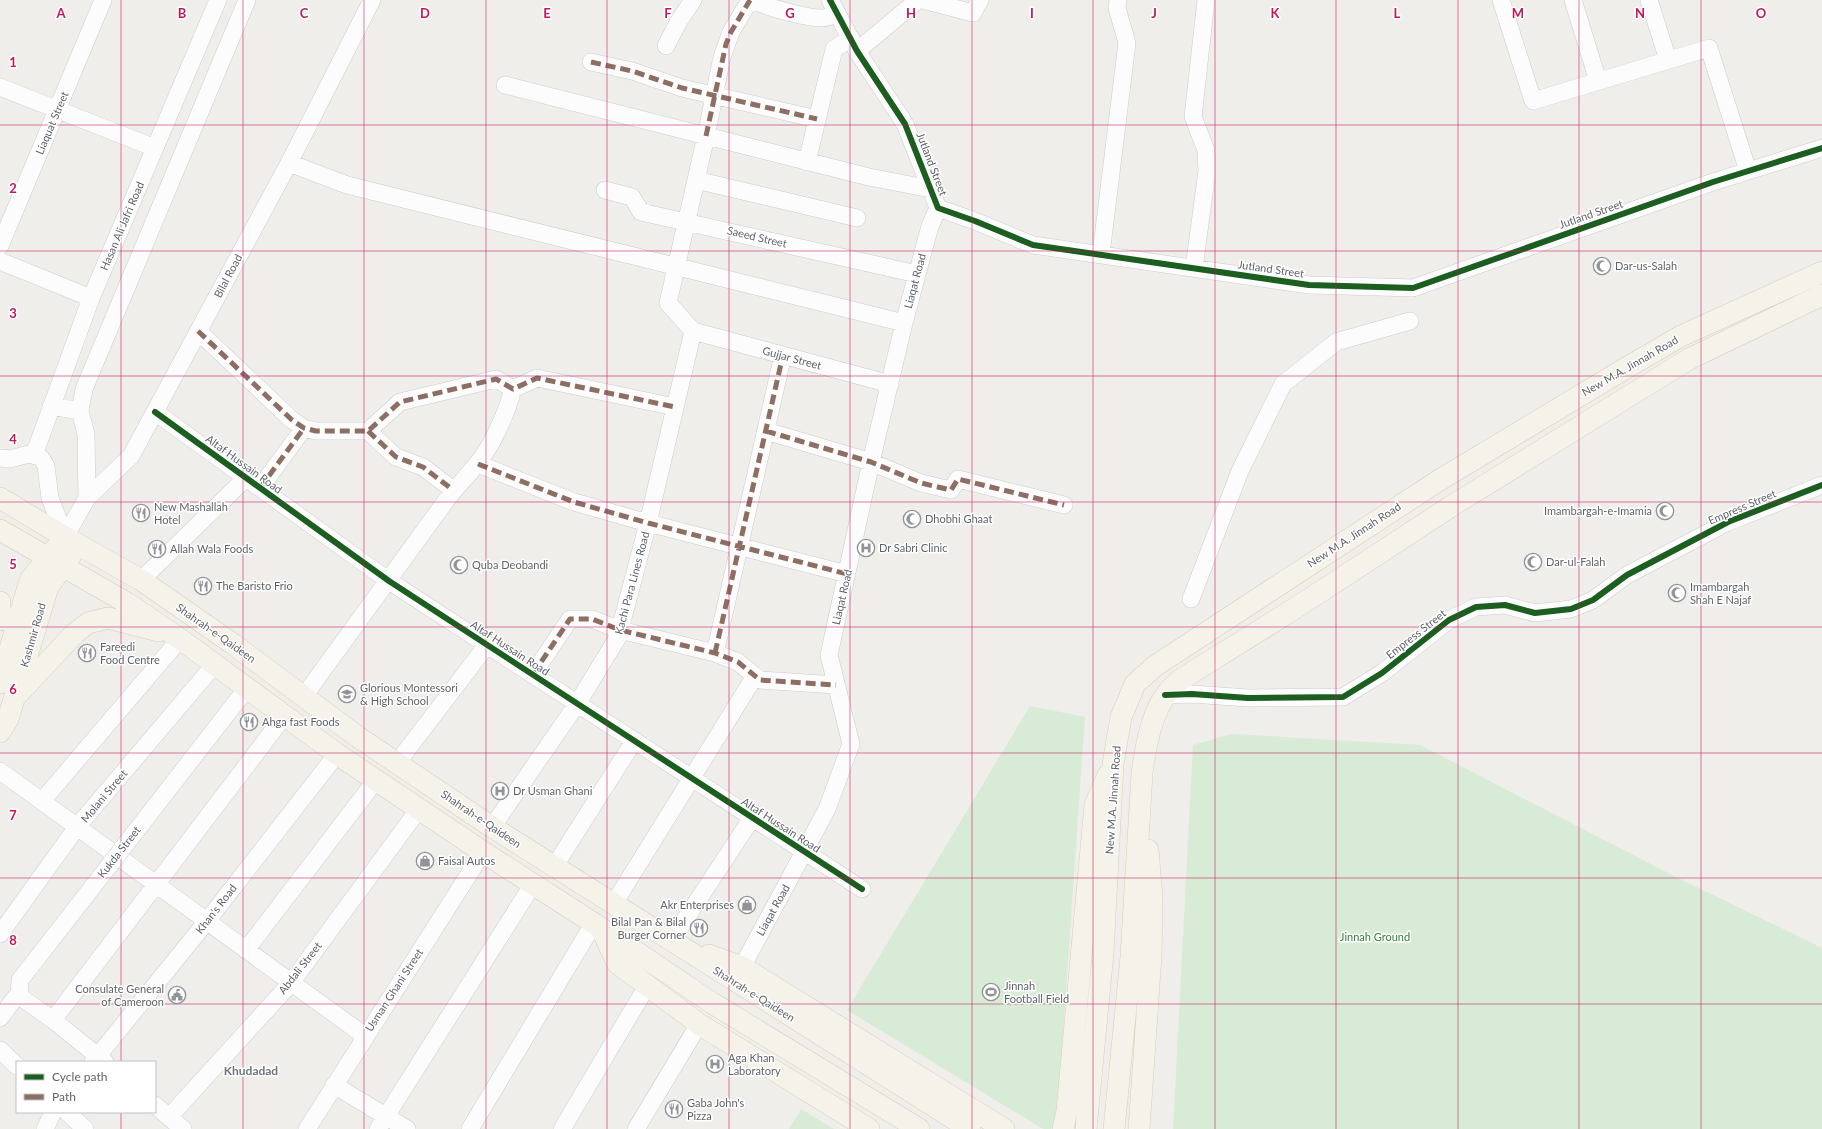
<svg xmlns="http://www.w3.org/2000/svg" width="1822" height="1129" viewBox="0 0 1822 1129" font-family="Lato,sans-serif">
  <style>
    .green { fill: #d8ebd6 }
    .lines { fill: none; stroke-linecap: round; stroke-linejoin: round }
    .minor-casing { stroke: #cbcccc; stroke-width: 18 }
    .major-casing { stroke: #d7ceb8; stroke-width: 22 }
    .minor { stroke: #fdfcfc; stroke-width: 17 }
    .major { stroke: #f4f2e9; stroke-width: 21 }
    .minor-bridge-casing { stroke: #cbcccc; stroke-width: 18; stroke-linecap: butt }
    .minor-bridge { stroke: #fdfcfc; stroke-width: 17 }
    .quiet { stroke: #8d6e63; stroke-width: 5; stroke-dasharray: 10 5; stroke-linecap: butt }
    .cycleway-casing { stroke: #fff; stroke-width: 8 }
    .cycleway { stroke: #1b5e20; stroke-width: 6 }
    .grid { fill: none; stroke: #c2185b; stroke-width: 1; stroke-opacity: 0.55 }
    .labels { text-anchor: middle; stroke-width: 3; stroke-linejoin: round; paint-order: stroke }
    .street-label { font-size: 11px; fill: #5f6368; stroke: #fff }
    .poi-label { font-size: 11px; fill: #5f6368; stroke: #fff; text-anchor: start }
    .park-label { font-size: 11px; fill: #348238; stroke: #fff }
    .neighbourhood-label { font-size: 12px; font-weight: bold; fill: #70757a; stroke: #fff }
    .grid-label { font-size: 13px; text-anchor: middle; font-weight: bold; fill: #c2185b; stroke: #fff; stroke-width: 3; stroke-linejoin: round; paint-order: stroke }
  </style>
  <rect width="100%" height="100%" fill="#efeeea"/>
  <path class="green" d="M1030 706 1085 717 1059 1090V1113L1051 1129H1043L847 1010Z
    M1232 734 1420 745 1676 877 1822 948V1129H1173L1193 745Z
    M801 1109 834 1129H789Z"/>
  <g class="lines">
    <defs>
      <path id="minor" d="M751 0C768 7 804 18 822 18 827 18 833 15 837 14
        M830 0 857 51 905 124 938 208 975 221 1033 245 1309 285 1413 288 1713 182 1822 148
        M923 0 973 13 980 0
        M1501 0 1533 101 1709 48 1748 171
        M1573 0 1598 81
        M1649 0 1668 60
        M666 46 679 21 693 0
        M857 51 918 0
        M591 62 632 71 682 88 817 119
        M505 85 869 177 931 189
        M0 87 155 148
        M807 162 834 49 851 38
        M289 163 347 185 904 323
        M696 180 857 218
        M605 190 632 197 641 212 917 274
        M0 246 103 0
        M1101 254 1127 43 1117 8 1118 0
        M0 261 91 298
        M1194 268 1207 171 1206 150 1193 117 1206 0
        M198 331 292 420 304 428 316 431H368L400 402 496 379 513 389
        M693 331 668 303 706 136 722 57 731 32 750 0
        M693 331 890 384
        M513 389 537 378 675 407
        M51 406 80 411
        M155 412 389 581 862 889
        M368 431 396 457 423 467 453 490
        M766 431 871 462 921 483 951 490 958 479 1064 505
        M34 455 91 298 218 0
        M0 458 10 459 29 454 40 457 43 461 46 466 50 498 65 537
        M478 464 574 502 648 523 847 574
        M260 488 304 428
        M87 498 86 434 80 411 84 389 247 0
        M65 537 87 498 131 456 289 163 372 0
        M141 580 246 478
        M1191 599 1240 471 1283 384 1336 342 1410 321
        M715 653 783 355
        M533 674 570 619H592L620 630 715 653 738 662 760 680 836 685
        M1165 695 1192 694 1248 698 1343 697 1382 673 1449 620 1476 607 1505 605 1535 613 1571 609 1593 600 1627 575 1728 522 1822 485
        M304 696C351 632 398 567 445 502 454 489 466 478 476 465 492 447 507 412 513 389
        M397 763 487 645
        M0 771 365 1036
        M42 801 180 639
        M492 827 577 704 618 637 648 523 693 331
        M122 849 247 688
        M554 867 634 741
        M613 905 755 676
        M0 934 77 827 215 664
        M671 941 752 818
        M246 950 376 780
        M742 967 827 809 851 744 829 655 871 462 904 323 930 226 938 208
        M19 996 20 980 112 862
        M19 996 53 1020 105 1062
        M0 1018 15 998 19 996
        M53 1020 285 715
        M0 1050 17 1066
        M93 1062 207 921 337 754
        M334 1085 407 1129
        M155 1105 183 1129
        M67 1112 85 1129
        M169 1117 291 983 419 809
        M45 1129 53 1112
        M307 1129 483 852
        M378 1129 533 884
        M470 1129 594 923
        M562 1129 647 986
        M636 1129 699 1024"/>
      <path id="major" d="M0 498 65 537 141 580 233 644 358 737 492 827 970 1129
        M0 530 127 603 180 639 337 754 483 852 601 928 712 1003 919 1129
        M0 602V620
        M0 683 30 580 57 547
        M18 694 75 633 88 623 108 618 159 631
        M0 732 8 719 48 587 71 555
        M601 928 617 963 699 1024 869 1129
        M709 955 742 967 1004 1129
        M1063 1129 1067 1111 1095 805 1108 775
        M1086 1129 1103 953 1113 764 1121 717 1135 684 1155 666 1438 481 1626 368 1681 336 1822 272
        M1114 1129 1131 957 1142 773C1146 747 1150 718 1165 696 1169 690 1175 685 1180 680L1294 609 1450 507 1689 359 1822 295
        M1139 1129 1151 956 1152 897 1148 850"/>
    </defs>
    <use href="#minor" class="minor-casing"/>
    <use href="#major" class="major-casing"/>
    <use href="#minor" class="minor"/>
    <use href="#major" class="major"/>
    <defs>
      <path id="minor-bridge" d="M112 862 122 849"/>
    </defs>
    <use href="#minor-bridge" class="minor-bridge-casing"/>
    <use href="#minor-bridge" class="minor-bridge"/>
    <path class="quiet" d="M591 62 632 71 682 88 817 119
      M706 136 726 44 731 32 750 0
      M198 331 292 420 304 428 316 431H368L400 402 496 379 513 389 537 378 675 407
      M368 431 396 457 423 467 453 490
      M766 431 871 462 921 483 951 490 958 479 1064 505
      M478 464 574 502 648 523 847 574
      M260 488 304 428
      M715 653 783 355
      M533 674 570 619H592L620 630 715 653 738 662 760 680 836 685"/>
    <defs>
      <path id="cycleway" d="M830 0 857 51 905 124 938 208 975 221 1033 245 1309 285 1413 288 1713 182 1822 148
        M155 412 389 581 862 889
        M1165 695 1192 694 1248 698 1343 697 1382 673 1449 620 1476 607 1505 605 1535 613 1571 609 1593 600 1627 575 1728 522 1822 485"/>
    </defs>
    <use href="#cycleway" class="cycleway-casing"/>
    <use href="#cycleway" class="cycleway"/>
  </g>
  <path class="grid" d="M121 0V1062M243 0V1129M364 0V1129M486 0V1129M607 0V1129M729 0V1129M850 0V1129M972 0V1129M1093 0V1129M1215 0V1129M1336 0V1129M1458 0V1129M1579 0V1129M1701 0V1129M0 125H1822M0 251H1822M0 376H1822M0 502H1822M0 627H1822M0 753H1822M0 878H1822M0 1004H1822M121 1112V1129"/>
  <defs>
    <symbol id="mosque-ring" viewBox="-11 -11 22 22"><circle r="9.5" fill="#fff" stroke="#919496" stroke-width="1.5"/><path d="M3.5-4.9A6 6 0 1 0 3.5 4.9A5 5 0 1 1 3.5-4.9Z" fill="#919496"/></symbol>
    <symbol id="restaurant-ring" viewBox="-11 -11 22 22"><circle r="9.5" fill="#fff" stroke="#919496" stroke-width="1.5"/><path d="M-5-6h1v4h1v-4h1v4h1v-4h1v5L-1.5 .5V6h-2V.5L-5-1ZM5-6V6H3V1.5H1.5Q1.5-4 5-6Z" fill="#919496"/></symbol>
    <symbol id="hospital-ring" viewBox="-11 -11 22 22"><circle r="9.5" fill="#fff" stroke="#919496" stroke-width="1.5"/><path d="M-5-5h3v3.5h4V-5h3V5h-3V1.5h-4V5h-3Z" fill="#919496"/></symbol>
    <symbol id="school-ring" viewBox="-11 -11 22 22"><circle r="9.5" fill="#fff" stroke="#919496" stroke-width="1.5"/><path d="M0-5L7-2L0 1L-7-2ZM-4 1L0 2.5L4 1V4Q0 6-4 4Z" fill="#919496"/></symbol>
    <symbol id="shop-ring" viewBox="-11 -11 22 22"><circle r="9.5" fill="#fff" stroke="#919496" stroke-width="1.5"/><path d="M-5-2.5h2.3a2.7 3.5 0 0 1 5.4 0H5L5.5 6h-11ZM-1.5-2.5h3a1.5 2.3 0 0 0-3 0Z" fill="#919496"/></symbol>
    <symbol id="stadium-ring" viewBox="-11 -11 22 22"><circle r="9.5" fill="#fff" stroke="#919496" stroke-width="1.5"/><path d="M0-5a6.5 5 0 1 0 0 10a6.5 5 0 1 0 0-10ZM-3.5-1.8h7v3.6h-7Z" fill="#919496"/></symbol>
    <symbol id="civic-ring" viewBox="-11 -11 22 22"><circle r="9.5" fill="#fff" stroke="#919496" stroke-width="1.5"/><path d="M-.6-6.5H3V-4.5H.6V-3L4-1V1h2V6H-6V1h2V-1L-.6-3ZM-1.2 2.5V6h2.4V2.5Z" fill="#919496"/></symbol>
  </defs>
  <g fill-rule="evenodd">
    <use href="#mosque-ring" x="1592" y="256" width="20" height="20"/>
    <use href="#mosque-ring" x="1655" y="501" width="20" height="20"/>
    <use href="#restaurant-ring" x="131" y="503" width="20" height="20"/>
    <use href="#mosque-ring" x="902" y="509" width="20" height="20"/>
    <use href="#hospital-ring" x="856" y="538" width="20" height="20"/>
    <use href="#restaurant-ring" x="147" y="539" width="20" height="20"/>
    <use href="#mosque-ring" x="1523" y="552" width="20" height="20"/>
    <use href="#mosque-ring" x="449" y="555" width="20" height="20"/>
    <use href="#restaurant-ring" x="193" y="576" width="20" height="20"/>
    <use href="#mosque-ring" x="1667" y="583" width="20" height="20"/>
    <use href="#restaurant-ring" x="77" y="643" width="20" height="20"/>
    <use href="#school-ring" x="337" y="684" width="20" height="20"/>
    <use href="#restaurant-ring" x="239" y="712" width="20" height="20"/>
    <use href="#hospital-ring" x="490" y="781" width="20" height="20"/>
    <use href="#shop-ring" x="415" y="851" width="20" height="20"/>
    <use href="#shop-ring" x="737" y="895" width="20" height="20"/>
    <use href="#restaurant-ring" x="689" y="918" width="20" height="20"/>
    <use href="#stadium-ring" x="981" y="982" width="20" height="20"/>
    <use href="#civic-ring" x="167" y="985" width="20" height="20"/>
    <use href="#hospital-ring" x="705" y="1054" width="20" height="20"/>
    <use href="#restaurant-ring" x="664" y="1099" width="20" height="20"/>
  </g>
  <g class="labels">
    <g class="street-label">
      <text transform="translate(52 123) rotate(-67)" y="4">Liaquat Street</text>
      <text transform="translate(932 164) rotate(69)" y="4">Jutland Street</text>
      <text transform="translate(1591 214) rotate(-19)" y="4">Jutland Street</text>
      <text transform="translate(122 226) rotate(-67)" y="4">Hasan Ali Jafri Road</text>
      <text transform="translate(757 237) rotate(13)" y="4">Saeed Street</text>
      <text transform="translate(1271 269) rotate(8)" y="4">Jutland Street</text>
      <text transform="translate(228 276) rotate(-62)" y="4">Bilal Road</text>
      <text transform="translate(915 281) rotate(-75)" y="4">Liaqat Road</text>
      <text transform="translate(792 358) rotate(15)" y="4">Gujjar Street</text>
      <text transform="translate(1630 366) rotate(-30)" y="4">New M.A. Jinnah Road</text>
      <text transform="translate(244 464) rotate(36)" y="4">Altaf Hussain Road</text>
      <text transform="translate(1742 507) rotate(-23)" y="4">Empress Street</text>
      <text transform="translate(1354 535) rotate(-33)" y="4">New M.A. Jinnah Road</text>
      <text transform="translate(632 583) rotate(-75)" y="4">Kachi Para Lines Road</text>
      <text transform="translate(842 597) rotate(-77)" y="4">Liaqat Road</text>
      <text transform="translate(216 633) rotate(35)" y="4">Shahrah-e-Qaideen</text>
      <text transform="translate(1416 634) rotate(-38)" y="4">Empress Street</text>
      <text transform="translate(33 635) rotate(-74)" y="4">Kashmir Road</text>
      <text transform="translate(510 648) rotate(33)" y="4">Altaf Hussain Road</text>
      <text transform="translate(104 796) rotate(-50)" y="4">Molani Street</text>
      <text transform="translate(1113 800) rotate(-86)" y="4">New M.A. Jinnah Road</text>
      <text transform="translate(481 819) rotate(34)" y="4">Shahrah-e-Qaideen</text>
      <text transform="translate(781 825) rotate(33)" y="4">Altaf Hussain Road</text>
      <text transform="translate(119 852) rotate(-52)" y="4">Kukda Street</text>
      <text transform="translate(216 909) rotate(-52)" y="4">Khan's Road</text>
      <text transform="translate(773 910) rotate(-61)" y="4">Liaqat Road</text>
      <text transform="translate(300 968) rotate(-52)" y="4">Abdali Street</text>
      <text transform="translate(394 990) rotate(-57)" y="4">Usman Ghani Street</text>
      <text transform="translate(754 994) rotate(32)" y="4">Shahrah-e-Qaideen</text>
    </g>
    <g class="poi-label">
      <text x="1615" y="270">Dar-us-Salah</text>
      <text x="154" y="511">New Mashallah<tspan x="154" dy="13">Hotel</tspan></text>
      <text x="1652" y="515" text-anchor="end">Imambargah-e-Imamia</text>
      <text x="925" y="523">Dhobhi Ghaat</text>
      <text x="879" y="552">Dr Sabri Clinic</text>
      <text x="170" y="553">Allah Wala Foods</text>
      <text x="1546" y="566">Dar-ul-Falah</text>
      <text x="472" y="569">Quba Deobandi</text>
      <text x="216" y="590">The Baristo Frio</text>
      <text x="1690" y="591">Imambargah<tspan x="1690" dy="13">Shah E Najaf</tspan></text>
      <text x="100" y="651">Fareedi<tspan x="100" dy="13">Food Centre</tspan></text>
      <text x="360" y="692">Glorious Montessori<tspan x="360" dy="13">&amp; High School</tspan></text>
      <text x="262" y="726">Ahga fast Foods</text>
      <text x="513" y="795">Dr Usman Ghani</text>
      <text x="438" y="865">Faisal Autos</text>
      <text x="734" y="909" text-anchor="end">Akr Enterprises</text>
      <text x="686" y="926" text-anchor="end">Bilal Pan &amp; Bilal<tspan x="686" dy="13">Burger Corner</tspan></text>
      <text x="1004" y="990">Jinnah<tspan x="1004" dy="13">Football Field</tspan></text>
      <text x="164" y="993" text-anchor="end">Consulate General<tspan x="164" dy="13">of Cameroon</tspan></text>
      <text x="728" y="1062">Aga Khan<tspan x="728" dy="13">Laboratory</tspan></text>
      <text x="687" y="1107">Gaba John's<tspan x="687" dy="13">Pizza</tspan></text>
    </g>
    <g class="park-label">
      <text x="1375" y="941">Jinnah Ground</text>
    </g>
    <g class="neighbourhood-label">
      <text x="251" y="1075">Khudadad</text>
    </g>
  </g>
  <g class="grid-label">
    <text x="61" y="18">A</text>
    <text x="182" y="18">B</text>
    <text x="304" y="18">C</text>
    <text x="425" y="18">D</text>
    <text x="547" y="18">E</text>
    <text x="668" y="18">F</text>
    <text x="790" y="18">G</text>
    <text x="911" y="18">H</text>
    <text x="1032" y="18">I</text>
    <text x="1154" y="18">J</text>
    <text x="1275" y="18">K</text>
    <text x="1397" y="18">L</text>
    <text x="1518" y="18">M</text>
    <text x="1640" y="18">N</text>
    <text x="1761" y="18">O</text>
    <text x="13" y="67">1</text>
    <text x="13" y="193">2</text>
    <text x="13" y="318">3</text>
    <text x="13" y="444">4</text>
    <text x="13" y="569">5</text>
    <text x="13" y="694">6</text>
    <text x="13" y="820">7</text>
    <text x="13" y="945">8</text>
  </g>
  <rect x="16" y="1061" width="140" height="52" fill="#ffffff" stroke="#bfc1c3"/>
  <rect x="24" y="1074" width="20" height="6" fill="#1b5e20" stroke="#bfc1c3"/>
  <text x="52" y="1081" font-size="12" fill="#5f6368">Cycle path</text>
  <rect x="24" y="1094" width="20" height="6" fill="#8d6e63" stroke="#bfc1c3"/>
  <text x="52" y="1101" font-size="12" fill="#5f6368">Path</text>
</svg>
